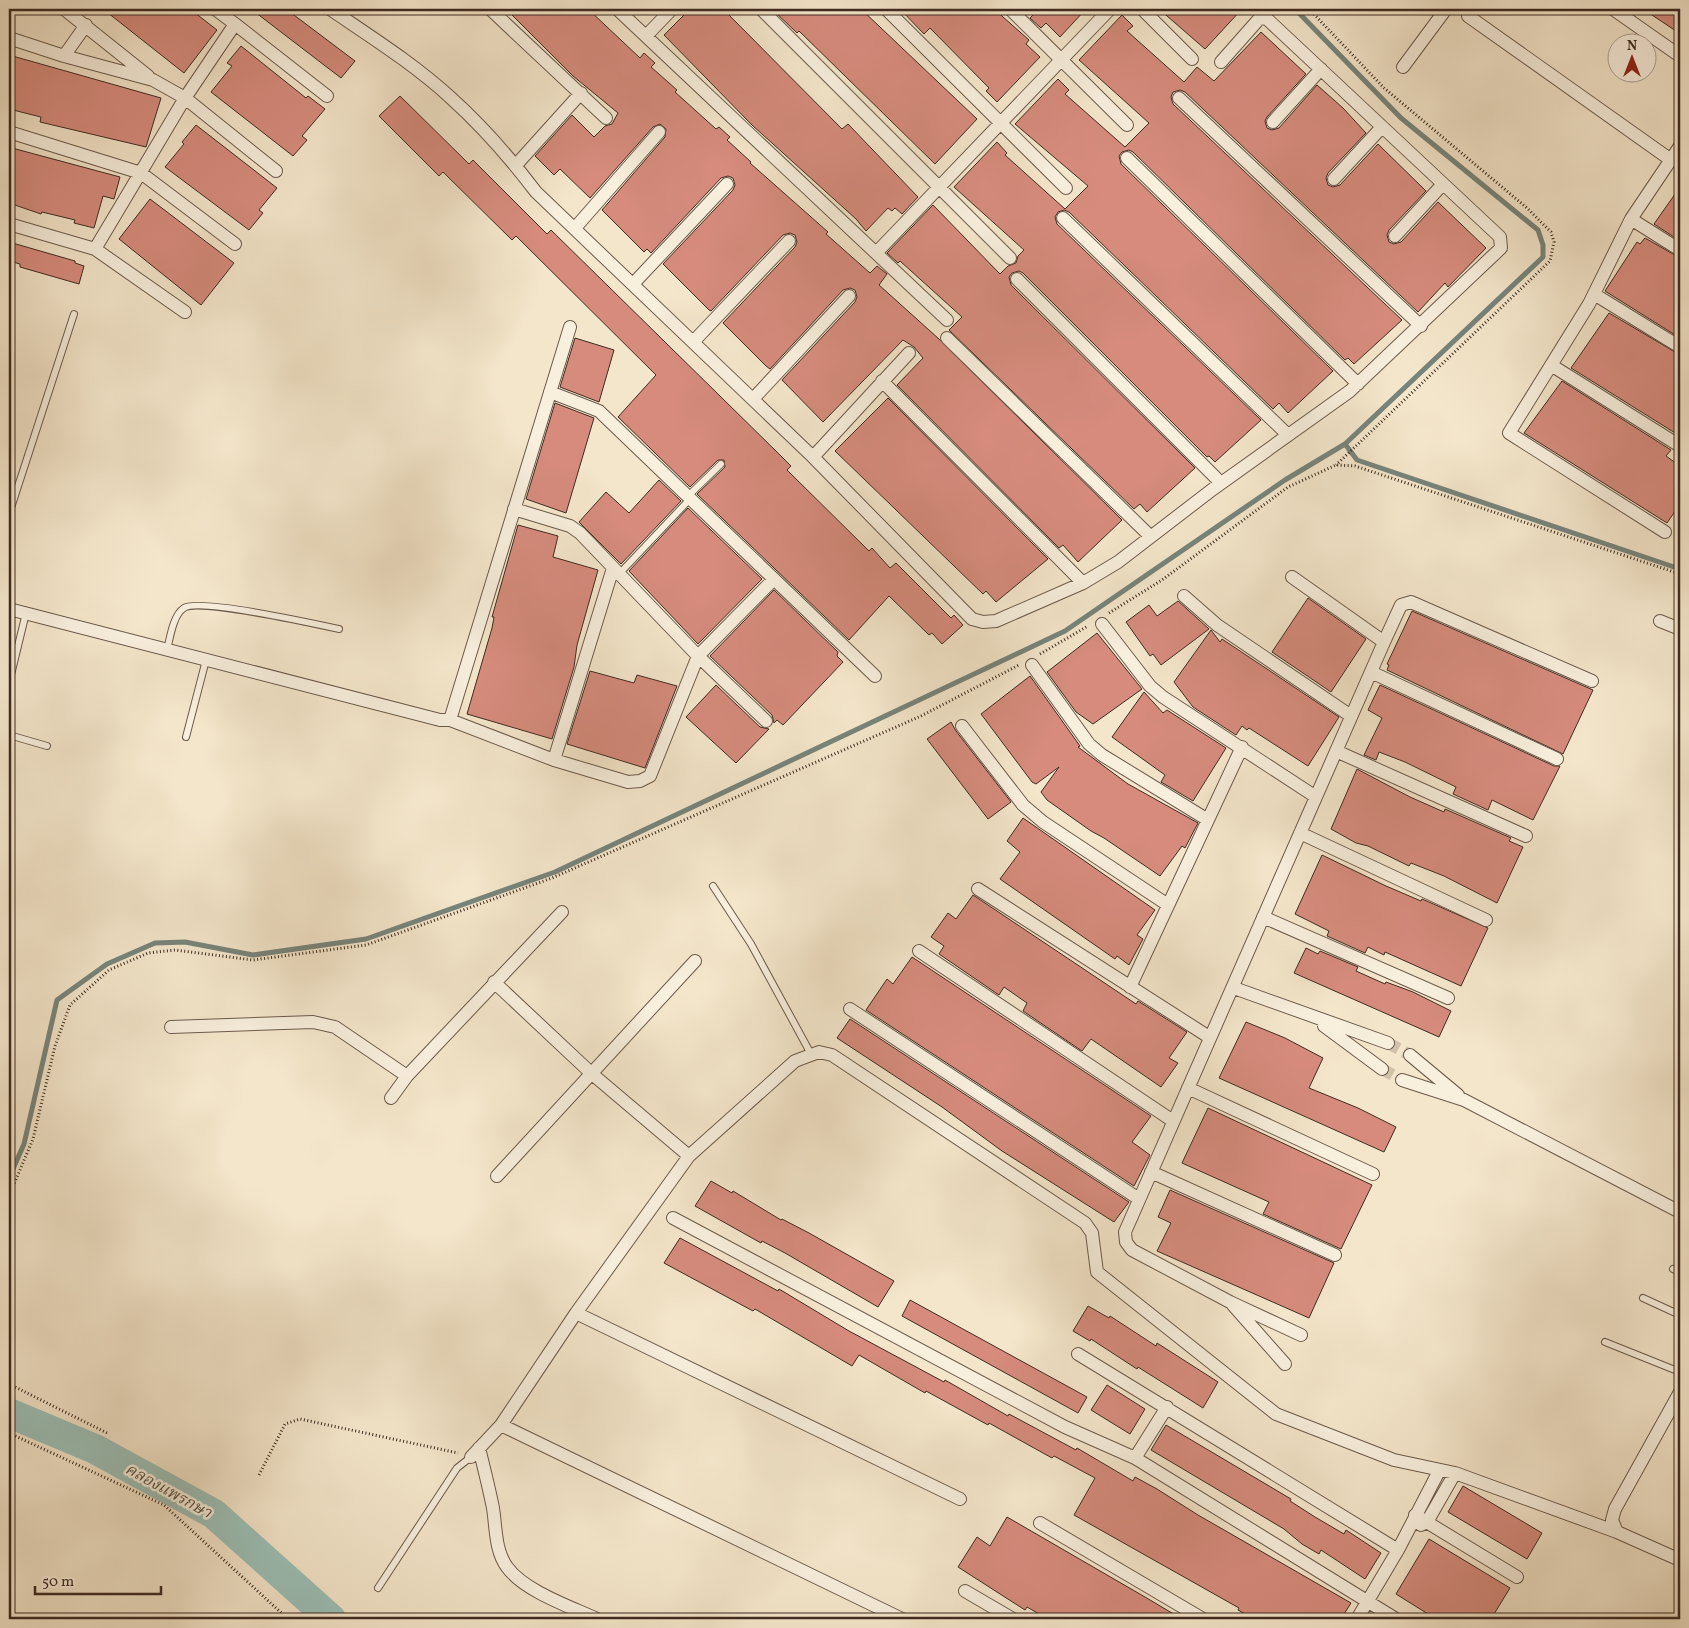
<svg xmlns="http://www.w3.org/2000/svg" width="1689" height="1628" viewBox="0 0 1689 1628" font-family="Vollkorn,'Noto Serif Thai',serif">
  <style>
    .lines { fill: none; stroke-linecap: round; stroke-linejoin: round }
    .stream { stroke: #77847b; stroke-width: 5 }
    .river { stroke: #9cc0b7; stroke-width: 30 }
    .building { fill: #d68b7d; stroke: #3f2b21 }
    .minor-tunnel { stroke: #d0c1a9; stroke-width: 12; stroke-dasharray: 12 6; stroke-linecap: butt }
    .service-casing { stroke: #6c5a4c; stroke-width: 8 }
    .minor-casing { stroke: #6c5a4c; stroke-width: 14 }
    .path { stroke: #3f2b21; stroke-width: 3; stroke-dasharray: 1 2.5; stroke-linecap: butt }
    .service { stroke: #f8efdd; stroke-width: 6 }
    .minor { stroke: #f8efdd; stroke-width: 12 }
    .labels { text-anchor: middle; stroke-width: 5; stroke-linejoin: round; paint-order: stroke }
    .water-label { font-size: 16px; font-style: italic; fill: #565046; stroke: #f8efdd }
  </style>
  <rect width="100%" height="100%" fill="#f4e6cb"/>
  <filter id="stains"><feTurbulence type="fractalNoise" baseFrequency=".004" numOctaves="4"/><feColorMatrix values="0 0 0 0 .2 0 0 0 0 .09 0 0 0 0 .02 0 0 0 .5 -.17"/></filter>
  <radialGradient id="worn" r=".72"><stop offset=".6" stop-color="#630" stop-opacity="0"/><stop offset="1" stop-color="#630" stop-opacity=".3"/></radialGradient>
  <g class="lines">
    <path class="stream" d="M1345 444 1357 460 1680 569
      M9 1178 24 1144 57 1000 107 964 155 943 185 942 253 955 366 939 555 872 1065 631 1285 480 1345 444 1543 257V245L1538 230 1401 118 1295 9"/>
    <path class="river" d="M9 1413 95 1449 214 1514 331 1619"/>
  </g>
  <path class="building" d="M103 9H190L217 30 184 73Z
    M251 9H286L355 61 341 78Z
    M506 9H588L640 58 644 53 655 63 651 67 677 90 675 92 716 129 719 127 730 137 727 140 751 162 750 163 828 232 826 234 870 273 877 266 887 274 879 285 939 339 1122 520 1078 562 1063 545 1059 548 897 385 923 358 914 347 903 340 823 422 782 380 855 302 857 297 855 290 850 288 843 290 770 369 766 366 723 323 795 247 797 242 795 235 790 233 783 235 711 311 709 310 663 264 733 190 735 185 733 178 728 176 721 178 651 253 647 249 644 252 602 210 665 137 666 129 660 124 653 127 590 198 560 169 554 175 535 156 572 115 594 137 605 126 612 124 618 113 573 76Z
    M690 9H723L842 129 848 124 918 197 902 214 895 208 892 211 888 208 866 231 856 219 752 125 664 35Z
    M772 9H861L977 119 935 164 799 31 797 33Z
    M900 9H994L1029 40 1026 44 1040 57 997 102 986 91 989 88 930 28 924 34Z
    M1031 9H1086L1060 37 1046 23 1041 28 1030 18 1035 13Z
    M1159 9H1242L1205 49Z
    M1643 9H1680V34L1670 27Z
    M1122 15 1133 26 1127 31 1184 82 1197 67 1214 81 1261 32 1306 74 1267 117 1265 121 1267 128 1272 130 1279 128 1317 85 1343 108 1366 133 1328 173 1326 178 1328 185 1333 187 1340 185 1378 144 1426 191 1389 230 1387 235 1389 242 1394 244 1401 242 1438 202 1486 248 1448 287 1445 283 1418 312 1185 92 1180 90 1173 92 1171 97 1173 104 1402 320 1354 364 1348 358 1345 360 1133 152 1129 150 1122 152 1119 156 1121 164 1333 371 1288 413 1279 403 1273 409 1069 212 1064 210 1058 212 1055 217 1057 224 1261 420 1215 462 1209 456 1207 457 1023 273 1019 271 1012 273 1009 277 1011 285 1195 468 1147 512 1140 504 1134 509 949 330 962 317 900 261 898 263 887 253 933 205 1000 274 1008 266 1016 263 1018 256 1024 250 954 187 997 142 1007 153 1005 155 1065 209 1088 186 1015 124 1058 79 1069 90 1065 94 1125 147 1149 123 1079 60Z
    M241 46 306 98 308 96 325 109 302 136 307 140 293 156 211 92 232 66 227 63Z
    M9 55 161 98 146 147 40 122 41 117 9 109Z
    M400 96 469 164 473 160 547 234 551 230 779 454 791 466 787 470 869 551 872 548 890 568 896 563 951 618 954 615 963 625 942 644 932 633 929 635 889 596 849 640 697 494 725 467 724 460H718L690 487 618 417 656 375 516 236 512 240 443 172 439 176 379 116Z
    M196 125 277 188 259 210 263 213 249 230 165 167 184 144 182 142Z
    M12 148 120 177 114 199 103 196 94 228 74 223 75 220 42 212 41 214 9 203V162Z
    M1680 187V241L1654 224Z
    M150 199 234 263 201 305 119 239Z
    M1645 238 1680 258V338L1605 291 1637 242 1640 244Z
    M9 242 75 261V263L84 266 79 284 20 267V264L9 261Z
    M1609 313 1680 355V436L1571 368Z
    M575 338 614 350 599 402 560 387Z
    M1562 381 1671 450 1666 456 1680 466V504L1667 523 1524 433Z
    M888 398 1048 559 996 602 986 591 983 594 835 451Z
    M555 403 594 418 566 513 526 499Z
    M659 480 681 501 621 564 579 522 606 492 629 513Z
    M688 508 762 579 698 644 629 571Z
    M518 525 558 536 553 557 598 570 577 645 574 667 552 739 467 714 492 628 494 617H492Z
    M774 590 838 652 837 656 843 662 783 725 777 720 774 723 772 715 710 656Z
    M1308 598 1366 639 1331 692 1272 652Z
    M1178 601 1209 629 1161 665 1153 654 1150 656 1126 622 1149 605 1157 616Z
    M1412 611 1593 690 1563 754 1387 670 1389 665 1387 664Z
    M1211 630 1220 642 1222 639 1339 717 1308 766 1249 728 1247 730 1242 726 1236 735 1193 707 1174 682Z
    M1097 633 1142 689 1093 724 1076 712 1047 672Z
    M590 671 634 683 637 675 677 686 645 768 567 744Z
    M1030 676 1080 746 1078 747 1128 784 1198 823 1185 848 1182 846 1160 876 1104 838 1091 831 1047 800 1041 792 1059 767 1036 784 1032 782 981 714Z
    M716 685 760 727 769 729 736 763 686 717Z
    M1380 685 1554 766H1560L1533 820 1492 800 1488 810 1453 794 1456 787 1405 762 1379 752 1376 760 1364 755 1382 718 1368 710Z
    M1144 692 1163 713 1167 710 1226 748 1193 801 1161 782 1165 775 1112 737Z
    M951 722 956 731 1011 802 988 819 927 739Z
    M1357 769 1410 797 1444 812 1445 809 1511 838 1509 841 1523 847 1497 903 1444 876 1411 863 1409 866 1368 846 1356 843 1331 829Z
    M1023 818 1155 910 1137 935 1143 939 1129 965 1117 956 1115 959 1000 879 1020 852 1007 841Z
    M1322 855 1386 886 1421 901 1422 899 1488 928 1461 986 1385 952 1384 955 1368 947 1365 953 1327 936 1329 931 1295 914Z
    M973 895 1136 1004 1138 1001 1187 1032 1169 1058 1178 1063 1161 1087 1091 1039 1082 1051 1023 1011 1027 1003 1004 987 999 995 939 954 944 946 931 937 948 913 956 919Z
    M1306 948 1318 954 1320 951 1358 967 1356 971 1385 984 1386 982 1413 992 1451 1011 1439 1037 1294 973Z
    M912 957 1151 1116 1132 1142 1150 1155 1134 1186 866 1010 887 979 893 984Z
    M850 1019 1129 1202 1114 1222 1002 1151 942 1107 837 1038Z
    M1246 1022 1285 1038 1323 1058 1309 1088 1358 1108 1396 1127 1384 1152 1219 1078Z
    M1208 1108 1372 1185 1341 1249 1263 1214 1269 1202 1182 1163Z
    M711 1181 732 1193 733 1191 781 1220 782 1219 809 1233 894 1281 878 1307 785 1253 762 1241 761 1243 695 1206Z
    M1170 1190 1334 1263 1309 1318 1157 1251 1171 1223 1158 1217Z
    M680 1238 778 1291 779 1289 849 1331 944 1382 945 1380 1008 1416 1009 1414 1076 1450 1077 1448 1133 1481 1135 1477 1157 1489 1198 1515 1351 1603 1341 1619H1254L1238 1610 1239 1608 1074 1515 1095 1478 1054 1456 1052 1458 989 1423 988 1425 926 1391 925 1393 859 1355 852 1366 755 1309 753 1311 664 1263Z
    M910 1300 1087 1397 1078 1413 902 1316Z
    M1088 1306 1109 1318 1110 1316 1156 1346 1157 1343 1218 1382 1203 1408 1138 1367 1137 1369 1091 1339 1090 1341 1073 1331Z
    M1107 1385 1145 1409 1130 1434 1091 1410Z
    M1166 1425 1291 1499 1290 1501 1315 1517 1344 1534 1346 1530 1381 1553 1365 1579 1321 1550 1319 1554 1302 1544 1284 1529 1151 1450Z
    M1463 1486 1542 1533 1527 1559 1448 1512Z
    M1007 1517 1145 1597 1182 1619H1048L1027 1607 1025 1610 958 1567 977 1537 990 1546Z
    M1429 1539 1510 1588 1491 1619H1436L1396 1594Z"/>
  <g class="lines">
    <path class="minor-tunnel" d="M1388 1043 1410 1055
      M1382 1069 1402 1080"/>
    <defs>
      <path id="service" d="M688 496 721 464
        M9 514 74 314
        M619 574 690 499
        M167 650C170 638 173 615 184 608 198 598 316 624 339 629
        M9 683 26 613
        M9 735 47 746
        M186 737 206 660
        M713 886 751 944 811 1054
        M1673 1269 1680 1273
        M1643 1298 1680 1315
        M1605 1342 1680 1372
        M378 1588 457 1468 471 1457"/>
      <path id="minor" d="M64 9 148 76
        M215 9 235 24
        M330 9C371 37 414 64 451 98 482 126 511 159 536 192L813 457 972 619 983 622 996 621 1083 583 1118 562 1213 489 1350 391 1501 248 1500 237 1266 18 1259 19 1221 62
        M490 9 606 118
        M617 9 947 320
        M761 9 1010 258
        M886 9 1066 188
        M1010 9 1127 125
        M1142 9 1192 59
        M1613 9 1680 56
        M1468 16 1671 160
        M646 36 672 9
        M9 38 64 56 153 80 185 98 276 171
        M64 56 86 25
        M1403 67 1446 9
        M1179 98 1421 326
        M1273 122 1321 69
        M9 132 141 173 235 244
        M1127 158 1358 384
        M516 165 581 93
        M1334 179 1382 127
        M1063 218 1288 435
        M1631 219 1680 250
        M9 224 95 249 185 98 235 24 327 96
        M575 228 659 132
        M1395 236 1443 184
        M95 249 185 312
        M876 253 1110 9
        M1017 279 1221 483
        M633 284 727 184
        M1594 294 1680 347
        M947 338 1150 536
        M693 342 789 241
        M1551 365 1680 446
        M882 381 1083 583
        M550 392 599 411 875 676
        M753 399 849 296
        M813 457 909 353
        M514 509 570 526 580 533 698 656 766 721
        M1665 532 1509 433 1589 304 1631 219 1680 146
        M1292 577 1384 642
        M1184 596 1217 625 1351 716
        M9 609 440 720H450L570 327
        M1660 621 1680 629
        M1102 624 1150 686 1163 697 1316 797
        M1032 665 1089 744 1102 755 1208 820
        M1371 672 1557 759
        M450 720 554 760 628 782 640 781 650 776 698 656 774 579
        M962 726 1023 805 1043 822 1168 905
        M1336 751 1526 836
        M554 760 613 568
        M1300 833 1486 920
        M978 889 1209 1037
        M1263 917 1448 998
        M919 951 1173 1121
        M494 982 591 1073 689 1156
        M1130 987 1242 747
        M1234 988 1388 1043
        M850 1009 1139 1199
        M1324 1026 1382 1069
        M171 1027 313 1022 335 1027 407 1076 562 912
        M1410 1055 1458 1095
        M1402 1080 1464 1100 1680 1212
        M1188 1088 1373 1174
        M391 1098 407 1076
        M1151 1172 1335 1255
        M497 1176 695 961
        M673 1218 1065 1427 1135 1458 1396 1619
        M1233 1305 1285 1364
        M576 1313 960 1499
        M1301 1335 1230 1302 1132 1250 1126 1242 1125 1232 1384 642 1401 605 1411 602 1592 681
        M1078 1354 1398 1550
        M1680 1392 1615 1509 1612 1520 1617 1532 1680 1560
        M501 1425 902 1619
        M479 1448C484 1468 489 1488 493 1508 496 1527 495 1551 507 1567 524 1591 571 1607 597 1619
        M471 1457 501 1425 576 1313 689 1156 795 1061 819 1052 832 1055 1085 1223 1092 1233 1097 1272 1276 1414 1394 1460 1455 1473 1617 1532
        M1135 1458 1167 1407
        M1415 1515 1517 1577
        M1040 1523 1203 1619
        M1421 1525 1427 1522 1455 1473
        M965 1591 1013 1619
        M1357 1619 1398 1550 1439 1471"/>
    </defs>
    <use href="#service" class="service-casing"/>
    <use href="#minor" class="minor-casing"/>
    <path class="path" d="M1309 9 1384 88 1527 208 1551 232 1554 242 1550 261 1336 465
      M1109 613 1162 580 1288 487 1336 465 1355 466 1680 574
      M1040 654 1088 626
      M9 1196 33 1139 55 1046 70 1005 109 970 148 953 175 950 253 960 366 945 552 878 921 716 1019 665
      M9 1384 109 1434
      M9 1433 164 1505 288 1619
      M259 1475 285 1424 300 1419 458 1453"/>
    <use href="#service" class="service"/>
    <use href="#minor" class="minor"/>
  </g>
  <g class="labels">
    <g class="water-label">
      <text transform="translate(169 1490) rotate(29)" y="6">คลองแพรกษา</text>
    </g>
  </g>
  <rect width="1689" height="1628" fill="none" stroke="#f4e6cb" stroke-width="30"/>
  <rect x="10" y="10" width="1669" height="1608" fill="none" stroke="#3f2b21" stroke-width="2.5"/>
  <rect x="15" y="15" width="1659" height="1598" fill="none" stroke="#3f2b21"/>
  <g transform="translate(1632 58)"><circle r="24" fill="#f8efdd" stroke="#aea192"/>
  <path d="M0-4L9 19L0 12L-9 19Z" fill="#8f2418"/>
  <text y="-8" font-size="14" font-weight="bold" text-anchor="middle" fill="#3f2b21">N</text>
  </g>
  <path d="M35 1586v8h126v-8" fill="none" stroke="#3f2b21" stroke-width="2.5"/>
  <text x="42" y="1586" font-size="15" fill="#3f2b21" stroke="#f8efdd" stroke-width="4" paint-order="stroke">50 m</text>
  <rect width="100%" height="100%" filter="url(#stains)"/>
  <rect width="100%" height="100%" fill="url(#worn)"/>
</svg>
